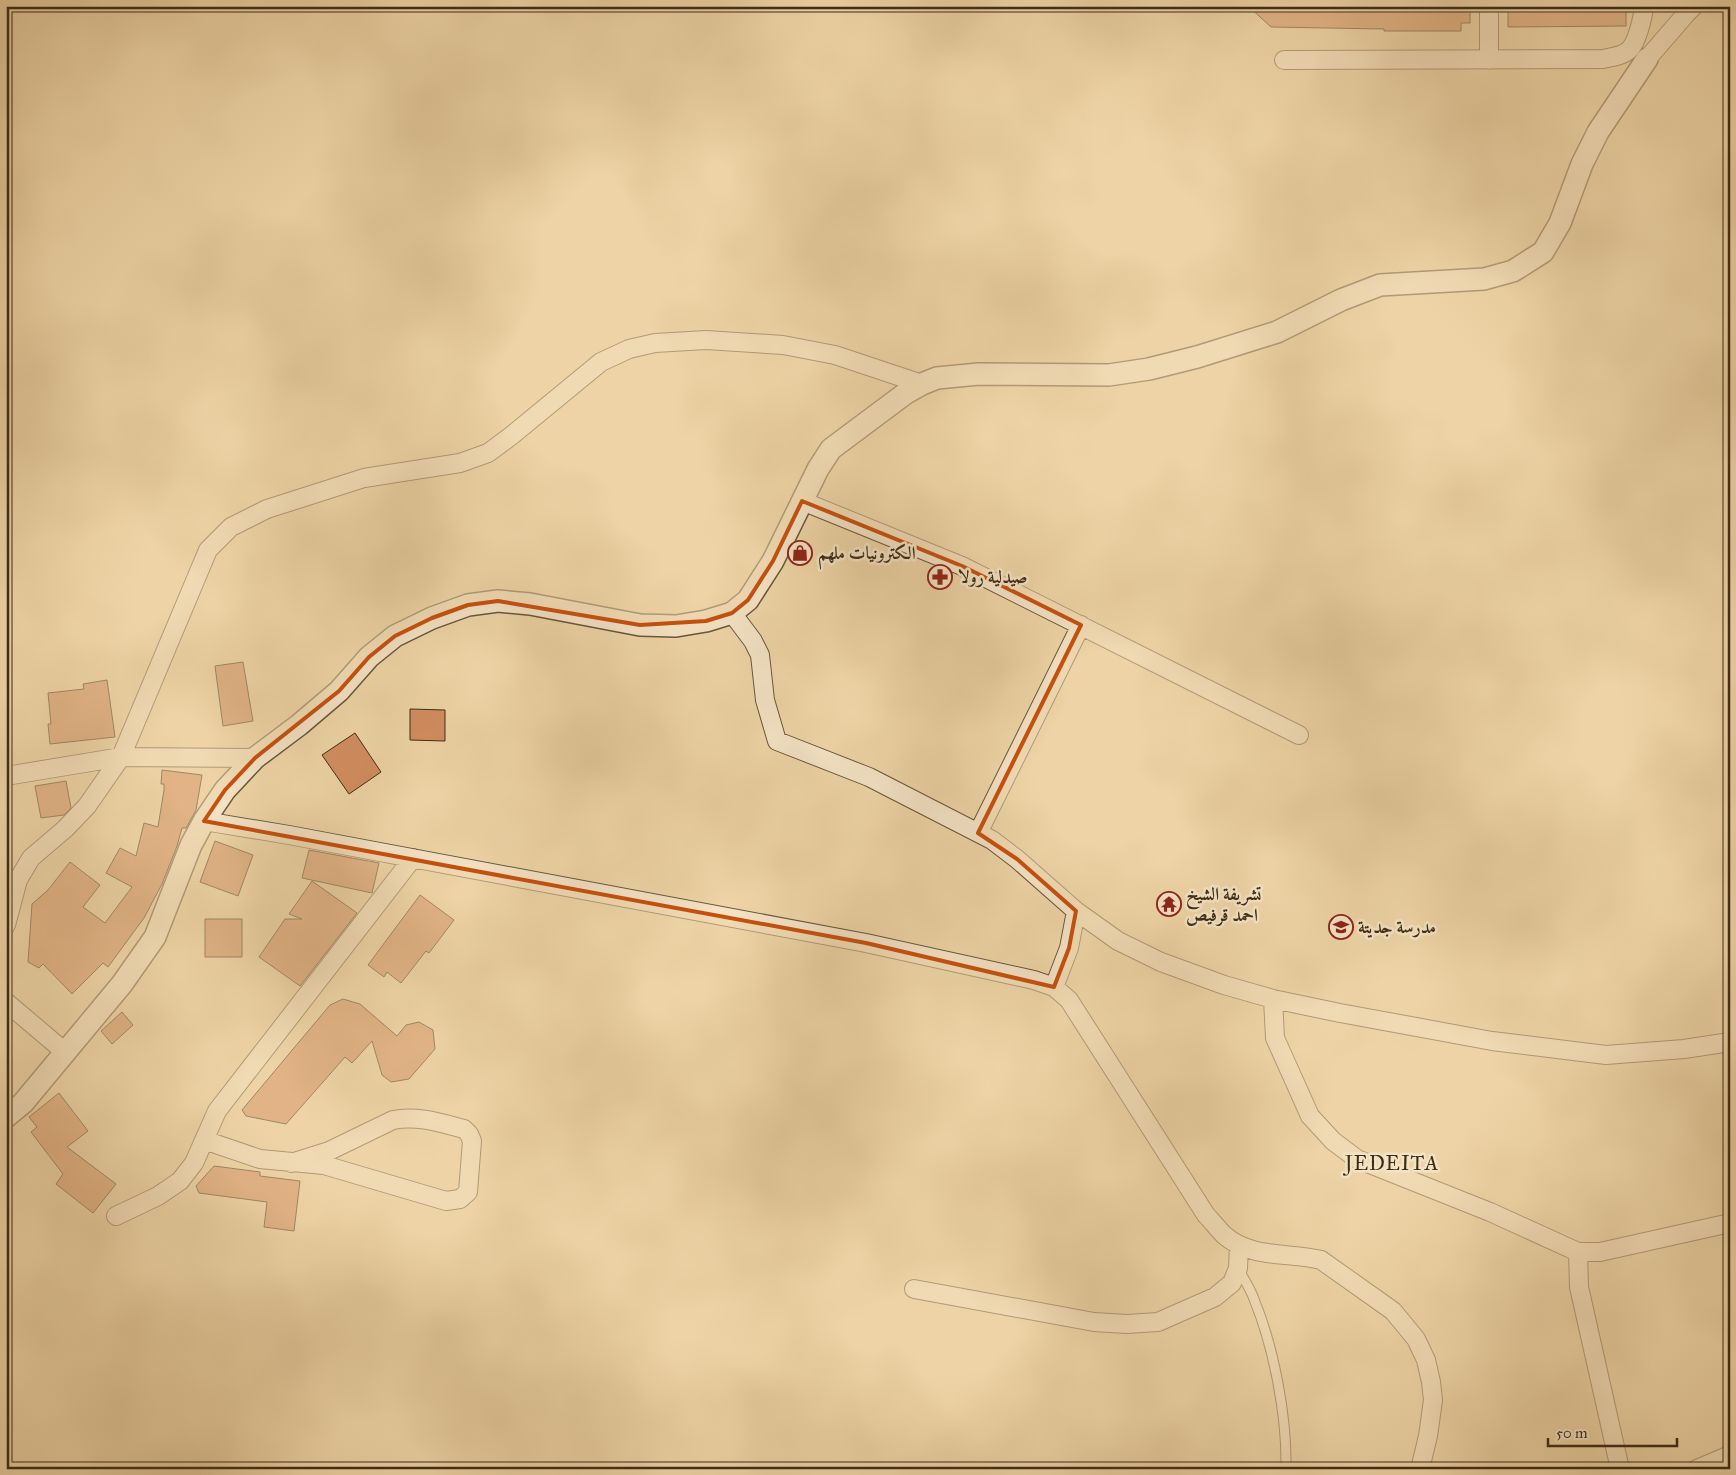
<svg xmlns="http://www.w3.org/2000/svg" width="1736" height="1475" viewBox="0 0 1736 1475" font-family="'IM FELL Great Primer',Amiri,serif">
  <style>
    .building { fill: #d28d60; stroke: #3e2d16 }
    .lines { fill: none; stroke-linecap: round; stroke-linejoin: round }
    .service-casing { stroke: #6a563a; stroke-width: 11 }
    .minor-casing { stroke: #6a563a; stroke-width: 20 }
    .tertiary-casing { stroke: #6a563a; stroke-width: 24 }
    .service { stroke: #f3e2c4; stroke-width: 9 }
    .minor { stroke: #f3e2c4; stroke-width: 18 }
    .tertiary { stroke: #f3e2c4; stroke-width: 21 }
    .marked { fill: none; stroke: #c6500e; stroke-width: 4; stroke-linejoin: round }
    .labels { text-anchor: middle; stroke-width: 5; stroke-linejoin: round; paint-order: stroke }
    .poi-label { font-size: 18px; font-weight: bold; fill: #3e2d16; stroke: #f3e2c4; text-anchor: start }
    .quarter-label { font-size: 20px; letter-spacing: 1px; fill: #3e2d16; stroke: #f3e2c4 }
  </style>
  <rect width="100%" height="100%" fill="#edd3a5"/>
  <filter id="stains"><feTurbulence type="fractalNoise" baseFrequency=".004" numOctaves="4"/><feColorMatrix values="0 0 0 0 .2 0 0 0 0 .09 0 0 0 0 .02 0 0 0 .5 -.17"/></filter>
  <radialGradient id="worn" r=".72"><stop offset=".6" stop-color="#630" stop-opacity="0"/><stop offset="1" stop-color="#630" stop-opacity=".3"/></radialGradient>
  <path class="building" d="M1248 6H1470V23H1461V31H1384V29L1271 27Z
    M1508 6H1626V26L1508 27Z
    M243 662 253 721 223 726 215 666Z
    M107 680 115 737 50 744 48 724H51L48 693 84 689 83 684Z
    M410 709 445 710V741L410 740Z
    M355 733 381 772 349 794 322 755Z
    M162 770 202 775 196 810 186 828H182L177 846 162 884 144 918 108 967 103 963 72 994 43 964 39 968 28 962 32 904 48 890 70 862 100 885 83 907 105 923 132 887 106 873 120 848 136 856 144 823 158 827 164 790V784H161Z
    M66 781 71 808 64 815 41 818 35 786Z
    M215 841 253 855 238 896 200 882Z
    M309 850 379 863 372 893 302 878Z
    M312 881 357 913 300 986 259 957 285 919H302L289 914Z
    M420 895 454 920 429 953 426 951 401 983 387 972 384 977 368 965Z
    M205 919H242V957H205Z
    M343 999 360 1004 397 1036 406 1025 419 1022 433 1030 435 1049 409 1079 391 1082 382 1075 372 1041 352 1063 345 1057 286 1124 246 1116 242 1110 330 1005Z
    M122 1012 133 1025 112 1044 101 1031Z
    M59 1093 88 1131 67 1147 116 1184 93 1213 56 1184 63 1174 31 1132 37 1127 29 1117Z
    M214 1166 260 1172V1176L300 1181 294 1231 264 1227 267 1202 199 1193 196 1186Z"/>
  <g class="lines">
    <defs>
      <path id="service" d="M1238 1268C1243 1278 1250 1288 1254 1299 1274 1348 1287 1416 1286 1469"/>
      <path id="minor" d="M1489 6V60
        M1647 59 1686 14 1694 6
        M1284 60 1603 59C1611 57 1623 56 1629 50 1637 43 1643 17 1644 6
        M802 501 962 566 1299 735
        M732 613 753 641 760 655 765 700 777 741 869 777 992 840 1017 859 1076 911
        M6 776 121 757 255 758
        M204 821 289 835 866 943 1034 980 1054 987 1069 1000 1206 1215C1212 1221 1218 1229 1224 1235 1251 1259 1289 1252 1321 1260L1393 1311 1416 1339 1426 1360 1431 1382 1433 1400 1428 1436 1420 1469
        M978 833 1081 625
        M6 925 18 880 31 858 65 829 87 806 121 757 208 550 231 527 267 509 364 478 460 463 488 453 511 436 601 362 629 349 655 343 706 340 783 345 835 355 922 384
        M1054 987 1069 948 1076 911 1118 941 1161 962 1224 985 1273 999 1340 1013 1492 1041 1606 1055 1684 1049 1730 1042
        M1273 999 1275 1038 1310 1116 1333 1141 1357 1159 1490 1212 1578 1252H1600L1730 1223
        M6 1002 65 1052
        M204 1140 260 1159 324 1165 446 1201 460 1199 468 1192 472 1141 469 1134 464 1129C441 1123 417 1115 393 1120L329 1151 291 1163
        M116 1216 158 1196 180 1181 194 1163 217 1111 413 858
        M1578 1252 1579 1287 1620 1469
        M914 1289 1094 1322 1127 1324 1158 1322 1215 1297 1232 1283 1238 1268 1239 1245
        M1697 1469 1730 1455"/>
      <path id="tertiary" d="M6 1117 23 1103 122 984 155 937 191 845 204 821 225 790 255 758 299 725 339 691 369 657 395 636 432 618 468 605 498 601 530 604 640 625 676 626 706 621 732 613 748 600 773 561 818 469 831 449 906 393 922 384 937 378 979 374 1109 375 1149 369 1197 357 1277 332 1341 300 1380 285 1484 279 1513 271 1543 252 1560 223 1582 164 1598 132 1647 59"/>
    </defs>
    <use href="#service" class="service-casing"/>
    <use href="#minor" class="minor-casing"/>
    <use href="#tertiary" class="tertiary-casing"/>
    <use href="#service" class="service"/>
    <use href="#minor" class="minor"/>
    <use href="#tertiary" class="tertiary"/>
  </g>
  <path d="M0 0H1736V1475H0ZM802 501 962 566 1081 625 978 833 1017 859 1076 911 1069 948 1054 987 866 943 204 821 225 790 255 758 339 691 369 657 395 636 432 618 468 605 498 601 640 625 706 621 732 613 748 600 773 561Z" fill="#edd3a5" fill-opacity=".55" fill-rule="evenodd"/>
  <path class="marked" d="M802 501 962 566 1081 625 978 833 1017 859 1076 911 1069 948 1054 987 866 943 204 821 225 790 255 758 339 691 369 657 395 636 432 618 468 605 498 601 640 625 706 621 732 613 748 600 773 561Z"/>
  <defs>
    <symbol id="shop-ring" viewBox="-11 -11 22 22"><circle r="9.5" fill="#f3e2c4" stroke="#8f2418" stroke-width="1.5"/><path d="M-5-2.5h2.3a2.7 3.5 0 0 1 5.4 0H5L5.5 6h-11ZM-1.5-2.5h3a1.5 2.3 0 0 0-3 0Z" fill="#8f2418"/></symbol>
    <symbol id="pharmacy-ring" viewBox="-11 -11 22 22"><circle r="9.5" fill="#f3e2c4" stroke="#8f2418" stroke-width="1.5"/><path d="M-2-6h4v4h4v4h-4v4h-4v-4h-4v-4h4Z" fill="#8f2418"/></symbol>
    <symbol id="temple-ring" viewBox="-11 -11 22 22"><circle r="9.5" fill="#f3e2c4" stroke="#8f2418" stroke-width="1.5"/><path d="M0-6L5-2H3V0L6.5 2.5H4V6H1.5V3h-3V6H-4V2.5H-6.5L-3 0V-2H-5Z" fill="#8f2418"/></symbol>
    <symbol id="school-ring" viewBox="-11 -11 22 22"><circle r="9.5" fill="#f3e2c4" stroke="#8f2418" stroke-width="1.5"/><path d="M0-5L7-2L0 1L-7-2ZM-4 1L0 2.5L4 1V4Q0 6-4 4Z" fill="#8f2418"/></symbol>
  </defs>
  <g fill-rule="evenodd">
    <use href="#shop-ring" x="786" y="539" width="28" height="28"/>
    <use href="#pharmacy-ring" x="926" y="563" width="28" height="28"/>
    <use href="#temple-ring" x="1155" y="890" width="28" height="28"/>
    <use href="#school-ring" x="1327" y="913" width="28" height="28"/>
  </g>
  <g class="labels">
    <g class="poi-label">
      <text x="818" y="559">الكترونيات ملهم</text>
      <text x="958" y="583">صيدلية رولا</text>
      <text x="1186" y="900">تشريفة الشيخ<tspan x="1186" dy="21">احمد قرفيص</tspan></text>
      <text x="1358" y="933">مدرسة جديتة</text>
    </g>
    <g class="quarter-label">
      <text x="1392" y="1170">JEDEITA</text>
    </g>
  </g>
  <rect width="1736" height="1475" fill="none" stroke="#edd3a5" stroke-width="25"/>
  <rect x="8" y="8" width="1721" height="1460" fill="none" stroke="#3e2d16" stroke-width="2.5"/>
  <rect x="12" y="12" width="1711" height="1450" fill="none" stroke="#3e2d16"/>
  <path d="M1548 1438v8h129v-8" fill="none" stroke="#3e2d16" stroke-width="2.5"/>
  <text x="1556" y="1438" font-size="15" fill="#3e2d16" stroke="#f3e2c4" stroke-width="4" paint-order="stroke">50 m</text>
  <rect width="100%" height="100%" filter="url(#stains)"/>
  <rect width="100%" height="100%" fill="url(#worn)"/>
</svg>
